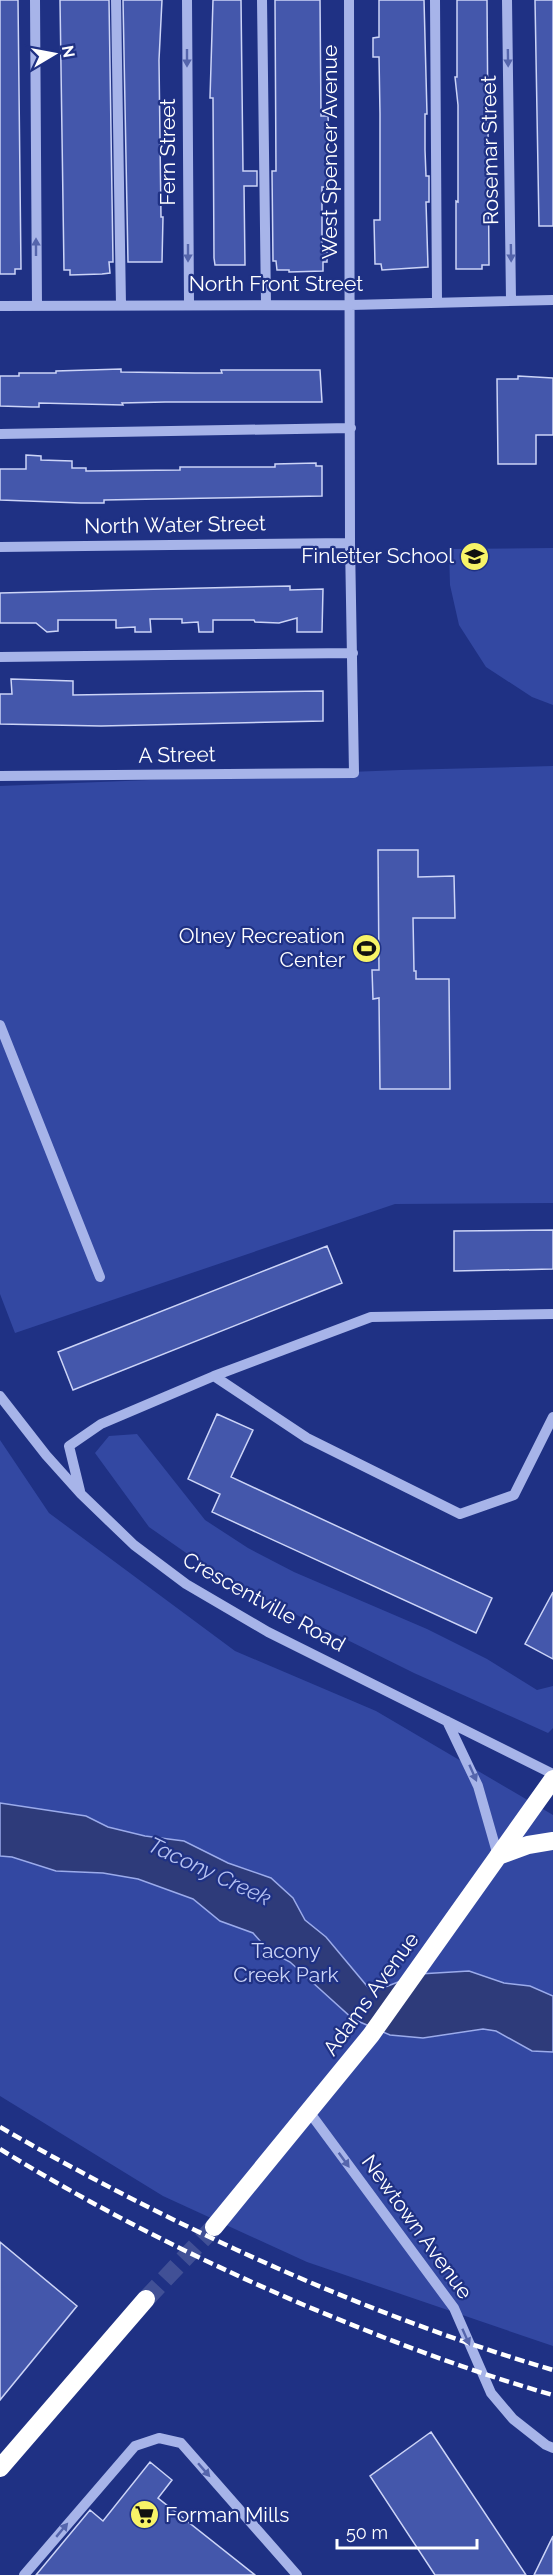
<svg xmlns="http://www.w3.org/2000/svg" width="553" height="2575" viewBox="0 0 553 2575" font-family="Raleway,sans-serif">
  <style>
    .green { fill: #3348a2 }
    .water { fill: #2e3b7a; stroke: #9babeb; stroke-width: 1.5 }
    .building { fill: #4457ab; stroke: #ccd4f7; stroke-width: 1.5 }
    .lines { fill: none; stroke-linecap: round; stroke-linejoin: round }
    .highway-tunnel { stroke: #415096; stroke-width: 18; stroke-dasharray: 18 9; stroke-linecap: butt }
    .minor { stroke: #a7b4e9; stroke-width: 10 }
    .highway { stroke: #fff; stroke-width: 18 }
    .rail { stroke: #fff; stroke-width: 4.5; stroke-dasharray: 10 4.5; stroke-linecap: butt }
    .oneway { fill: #5565ac }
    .labels { text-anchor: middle; stroke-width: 4.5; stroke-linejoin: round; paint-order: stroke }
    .street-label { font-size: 21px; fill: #fff; stroke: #1f3184 }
    .poi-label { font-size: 21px; fill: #fff; stroke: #1f3184; text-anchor: end }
    .park-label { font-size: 21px; fill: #ccd4f7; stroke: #1f3184 }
    .water-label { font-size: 22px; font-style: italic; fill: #b3bff1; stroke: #1f3184 }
  </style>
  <rect width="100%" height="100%" fill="#1f3184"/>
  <path class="green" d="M553 548V705L532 697 486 667 459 625 450 585 449 549Z
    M553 766V1203L395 1204 15 1333 0 1294V786L401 770Z
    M137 1434 205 1520 248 1548 294 1572 427 1629 487 1659 537 1690 553 1686V1728L548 1733 414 1673 222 1578 149 1527 95 1453 109 1436Z
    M0 1440 49 1513 235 1651 376 1711 553 1815V2346L307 2262 163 2196 0 2096Z"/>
  <path class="water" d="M0 1803 86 1816 108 1827 145 1836 184 1841 228 1863 271 1878 293 1898 305 1920 326 1937 372 1992 419 1974 469 1971 504 1983 530 1986 553 1996V2052L532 2051 496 2031 483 2029 423 2038 390 2035 353 2019 290 1962 269 1951 253 1933 220 1921 193 1899 138 1879 103 1873 56 1871 12 1857 0 1856Z"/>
  <path class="building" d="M0 0H18L21 269H15V274H0Z
    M60 0H109L113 262H109L110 273 102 274 70 275V270H64Z
    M123 0H162L159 60 161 217H163L162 262H128Z
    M213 0H241L243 171H257V186H244L245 265H215L214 258 213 98H210Z
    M275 0H320L321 116H328L329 139V187H322V247H327V262H323V271L289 272V270H277L276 261H273L272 171H276Z
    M379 0H424L427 114H425V150L426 176H429V202H426L428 267 382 270 381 264H375L374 220H380V114L379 57H373V38L379 37Z
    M457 0H487L489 265H482V269H456V201L458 202V105L455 77H457Z
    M535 0H553V226H539Z
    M121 369V372L195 373H222L221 370H320L322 402H165L122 403 123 405 39 403V407H32L0 406V376H19V373H56V371Z
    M518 376 553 378V435H536V464H498L497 379H518Z
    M26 455 41 456V460L72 461V468H86V471L180 470V467H275V464L316 463V466H322V496L104 500V503H81L0 500V469H26Z
    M290 586V590L323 589 322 632H297V618L279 623 255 622 254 620H213V632H199L198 622 182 623V619H150L151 632H135V627L116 628V620H58V631L47 632 36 623H0V593Z
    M11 679 73 681V695L323 691V721L101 726 0 724V694H12Z
    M378 850H418V877L454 876 455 918H413L414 971H416V979H449L450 1089H380L379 998 373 999 372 970H379Z
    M553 1230V1269L454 1271V1231Z
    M327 1246 342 1283 73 1390 58 1352Z
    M217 1414 253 1430 231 1477 492 1598 476 1633 212 1512 220 1494 188 1479Z
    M553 1592V1659L525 1644Z
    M0 2242 77 2306 0 2400Z
    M431 2432 526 2575H435L370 2476Z
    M150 2462 172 2480 158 2498 255 2575H36L90 2510 103 2521Z
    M553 2536V2575H534Z"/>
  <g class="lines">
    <path class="highway-tunnel" d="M146 2299 214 2227"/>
    <path class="minor" d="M35 0 37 306
      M116 0 121 305
      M187 0 189 304
      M262 0 266 304
      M435 0 437 302
      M507 0 511 300
      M0 306 351 305 553 300
      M0 434 351 428
      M0 547 350 543
      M0 657 353 653
      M0 776 354 773 350 543 349 0
      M0 1025 100 1277
      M214 1376 307 1438 460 1514 514 1495 553 1417
      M0 1396 46 1455 81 1494 134 1545 186 1584 268 1632 553 1774
      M80 1491 69 1446 101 1424 214 1376 371 1317 553 1314
      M447 1721 478 1786 498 1856
      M310 2113 454 2308 491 2393 513 2419 546 2445 553 2448
      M24 2575 135 2446 159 2438 181 2443 297 2575"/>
    <path class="highway" d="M498 1856 528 1845 553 1841
      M214 2227 371 2035 553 1779
      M0 2468 146 2299"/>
    <path class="rail" d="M0 2127C174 2227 360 2313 553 2370
      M0 2149C97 2209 199 2260 304 2305 385 2339 468 2371 553 2395"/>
  </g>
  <defs><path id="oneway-solid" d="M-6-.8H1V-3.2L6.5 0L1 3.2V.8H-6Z" transform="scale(1.5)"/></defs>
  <g class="oneway">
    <use href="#oneway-solid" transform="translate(187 58) rotate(90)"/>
    <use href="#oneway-solid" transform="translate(508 58) rotate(89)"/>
    <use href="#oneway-solid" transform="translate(36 247) rotate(-90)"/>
    <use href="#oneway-solid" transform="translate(188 253) rotate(90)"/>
    <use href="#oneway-solid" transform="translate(511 253) rotate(89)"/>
    <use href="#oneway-solid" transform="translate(473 1773) rotate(66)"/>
    <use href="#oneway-solid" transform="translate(344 2160) rotate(54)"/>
    <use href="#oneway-solid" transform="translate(466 2337) rotate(66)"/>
    <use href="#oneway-solid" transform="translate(204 2470) rotate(49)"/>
    <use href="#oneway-solid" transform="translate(62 2530) rotate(-50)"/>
  </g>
  <defs>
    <symbol id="school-disc" viewBox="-11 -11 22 22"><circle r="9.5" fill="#f7f367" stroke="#1f3184"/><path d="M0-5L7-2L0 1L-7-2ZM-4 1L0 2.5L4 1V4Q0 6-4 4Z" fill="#111"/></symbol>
    <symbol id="stadium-disc" viewBox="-11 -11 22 22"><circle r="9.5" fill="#f7f367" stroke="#1f3184"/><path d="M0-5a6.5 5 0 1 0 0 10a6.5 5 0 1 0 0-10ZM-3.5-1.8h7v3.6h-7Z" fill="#111"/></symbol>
    <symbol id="supermarket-disc" viewBox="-11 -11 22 22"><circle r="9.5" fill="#f7f367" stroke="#1f3184"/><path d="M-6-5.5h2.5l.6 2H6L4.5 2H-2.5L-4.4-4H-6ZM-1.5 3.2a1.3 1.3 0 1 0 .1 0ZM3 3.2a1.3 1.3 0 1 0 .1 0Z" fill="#111"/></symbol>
  </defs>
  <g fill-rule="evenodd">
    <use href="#school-disc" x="458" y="540" width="33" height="33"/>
    <use href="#stadium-disc" x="350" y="932" width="33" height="33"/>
    <use href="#supermarket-disc" x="128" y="2498" width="33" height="33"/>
  </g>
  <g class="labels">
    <g class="street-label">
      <text transform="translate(490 150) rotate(-91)" y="7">Rosemar Street</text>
      <text transform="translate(168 152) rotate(-90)" y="7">Fern Street</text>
      <text transform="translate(330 152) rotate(-90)" y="7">West Spencer Avenue</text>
      <text x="276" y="291">North Front Street</text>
      <text transform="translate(175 525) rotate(-1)" y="7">North Water Street</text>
      <text transform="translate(177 755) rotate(-1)" y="7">A Street</text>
      <text transform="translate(264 1602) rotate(29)" y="7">Crescentville Road</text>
      <text transform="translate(371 1994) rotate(-54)" y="7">Adams Avenue</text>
      <text transform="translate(417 2227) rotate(54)" y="7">Newtown Avenue</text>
    </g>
    <g class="poi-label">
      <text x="454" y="563">Finletter School</text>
      <text x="345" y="943">Olney Recreation<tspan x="345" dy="24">Center</tspan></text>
      <text x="165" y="2522" text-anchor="start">Forman Mills</text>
    </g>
    <g class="park-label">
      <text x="286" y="1958">Tacony<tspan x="286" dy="24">Creek Park</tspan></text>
    </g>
    <g class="water-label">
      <text transform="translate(210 1871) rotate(25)" y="8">Tacony Creek</text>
    </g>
  </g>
  <g transform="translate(54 54) rotate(80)" stroke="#1f3184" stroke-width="4.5" paint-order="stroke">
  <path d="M0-4.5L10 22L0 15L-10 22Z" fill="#ffffff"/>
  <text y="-9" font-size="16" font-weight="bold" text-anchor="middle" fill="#ffffff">N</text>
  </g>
  <path d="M337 2539v9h140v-9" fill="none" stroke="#ffffff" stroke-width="3"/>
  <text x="346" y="2539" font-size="18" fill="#ffffff" stroke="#1f3184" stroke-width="4.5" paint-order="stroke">50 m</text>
</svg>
